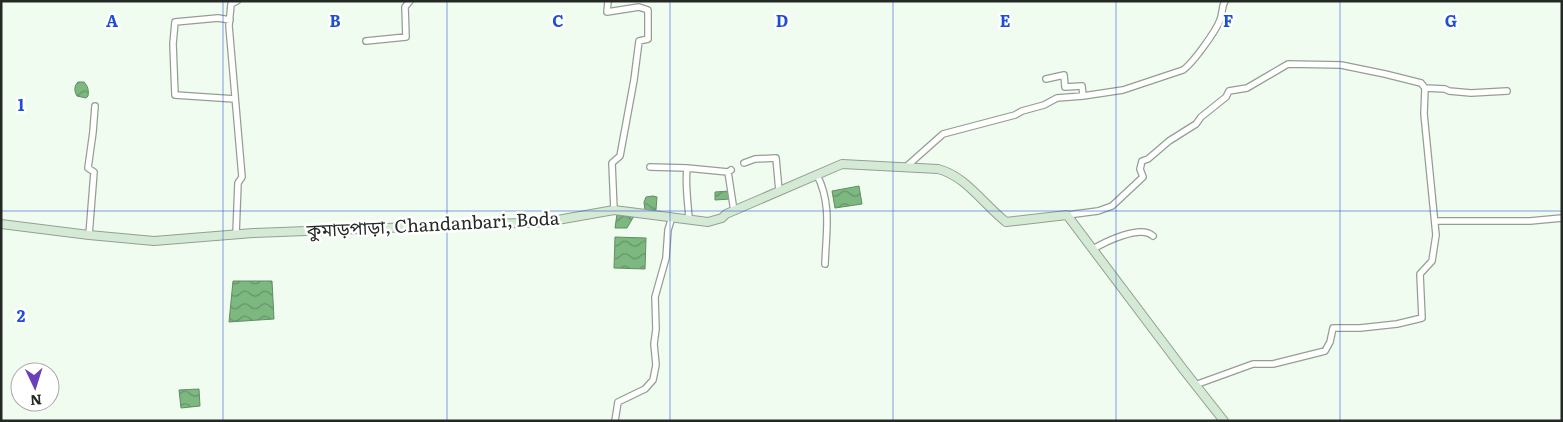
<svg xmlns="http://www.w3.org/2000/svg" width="1563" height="422" viewBox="0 0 1563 422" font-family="Literata,'Noto Sans Bengali',serif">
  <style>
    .water { fill: url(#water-waves); stroke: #628d64 }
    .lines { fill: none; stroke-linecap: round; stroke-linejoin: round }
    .street-casing { stroke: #949f94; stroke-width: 8 }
    .secondary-casing { stroke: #949f94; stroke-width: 10 }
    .street { stroke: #fff; stroke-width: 5.5 }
    .secondary { stroke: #d4ead5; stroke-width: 8 }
    .grid { fill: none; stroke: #1d4ed8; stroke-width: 1; stroke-opacity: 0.55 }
    .labels { text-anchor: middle; stroke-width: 5; stroke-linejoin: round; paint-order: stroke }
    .street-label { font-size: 18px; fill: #252925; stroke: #fff }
    .grid-label { font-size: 16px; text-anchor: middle; font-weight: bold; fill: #1d4ed8; stroke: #fff; stroke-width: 5; stroke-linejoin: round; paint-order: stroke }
  </style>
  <defs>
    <pattern id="water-waves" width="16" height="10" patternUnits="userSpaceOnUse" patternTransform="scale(1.25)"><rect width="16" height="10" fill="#7cb87f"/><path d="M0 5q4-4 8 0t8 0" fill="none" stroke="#659668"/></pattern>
  </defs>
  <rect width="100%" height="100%" fill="#f0fcf0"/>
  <path class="water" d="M78 82H84C88 86 89 91 88 96L86 98 77 96C74 91 74 86 78 82Z
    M859 186 862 204 835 208 832 191Z
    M730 191V199L715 200V192Z
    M653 196 657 197 656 210H645L644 202 646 197Z
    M617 214 634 216 627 228H615Z
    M615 237 646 238 645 269 614 268Z
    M233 281H272L274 319 229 322Z
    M199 389 200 406 181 408 179 390Z"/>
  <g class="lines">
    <defs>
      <path id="street" d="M608 1 607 12 639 7 648 10V39L639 41 634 80 620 156 612 163 614 210
        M230 20 218 18 175 22 173 44 175 95 235 99
        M366 41 406 37 405 7 410 1
        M1046 79 1064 75 1065 87 1082 86 1083 96
        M1425 88 1445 89 1449 91 1471 93 1507 91
        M744 163 755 159 776 158 779 191
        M907 166 943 134 1015 115 1022 111 1044 105 1057 98 1083 96 1123 90 1183 70C1193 63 1216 31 1220 20 1223 13 1221 8 1225 1
        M650 167 687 168
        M728 172 734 211
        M817 175C832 204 826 233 825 264
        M1067 215 1098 211 1112 206 1143 177 1140 169 1142 161 1148 159 1169 141 1196 124 1201 117 1226 97 1229 91 1247 88 1288 64 1341 65 1385 74 1421 83 1425 88 1424 114 1436 235 1432 261 1420 274 1422 318 1397 324 1360 328H1333L1330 342 1325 351 1273 364H1253L1195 385
        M689 219C688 202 685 185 687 168L728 172 731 170
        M1435 221H1530L1562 218
        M236 234 238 183 242 177 229 26 231 4 237 1
        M89 235 94 172 88 168 93 132 95 106
        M1093 249C1105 242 1141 224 1153 236
        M615 421 618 402 645 389 653 380 656 365 654 344 656 329 655 297 666 258 668 230 672 217"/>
      <path id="secondary" d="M1 224 89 235 154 241 253 233 546 222 614 210 708 222 722 218 726 214 842 164 938 169C966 176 983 204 1006 222L1067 215 1183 369 1224 421"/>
    </defs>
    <use href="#street" class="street-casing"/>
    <use href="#secondary" class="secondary-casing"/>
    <use href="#street" class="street"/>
    <use href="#secondary" class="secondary"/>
  </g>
  <path class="grid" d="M223 1V421M447 1V421M670 1V421M893 1V421M1116 1V421M1340 1V421M1 211H1562"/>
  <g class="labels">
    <g class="street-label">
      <text transform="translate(433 225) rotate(-3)" y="6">কুমাড়পাড়া, Chandanbari, Boda</text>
    </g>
  </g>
  <g class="grid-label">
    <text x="112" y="27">A</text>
    <text x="335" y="27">B</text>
    <text x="558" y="27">C</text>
    <text x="782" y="27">D</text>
    <text x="1005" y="27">E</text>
    <text x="1228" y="27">F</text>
    <text x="1451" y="27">G</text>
    <text x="21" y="111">1</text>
    <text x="21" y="322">2</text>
  </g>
  <rect width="1563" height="422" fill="none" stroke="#252925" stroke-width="5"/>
  <g transform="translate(35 387) rotate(176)"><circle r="24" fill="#ffffff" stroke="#a8a9a8"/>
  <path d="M0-4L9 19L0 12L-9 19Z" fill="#6a3fb7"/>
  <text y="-8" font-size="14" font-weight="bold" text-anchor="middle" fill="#252925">N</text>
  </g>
</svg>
